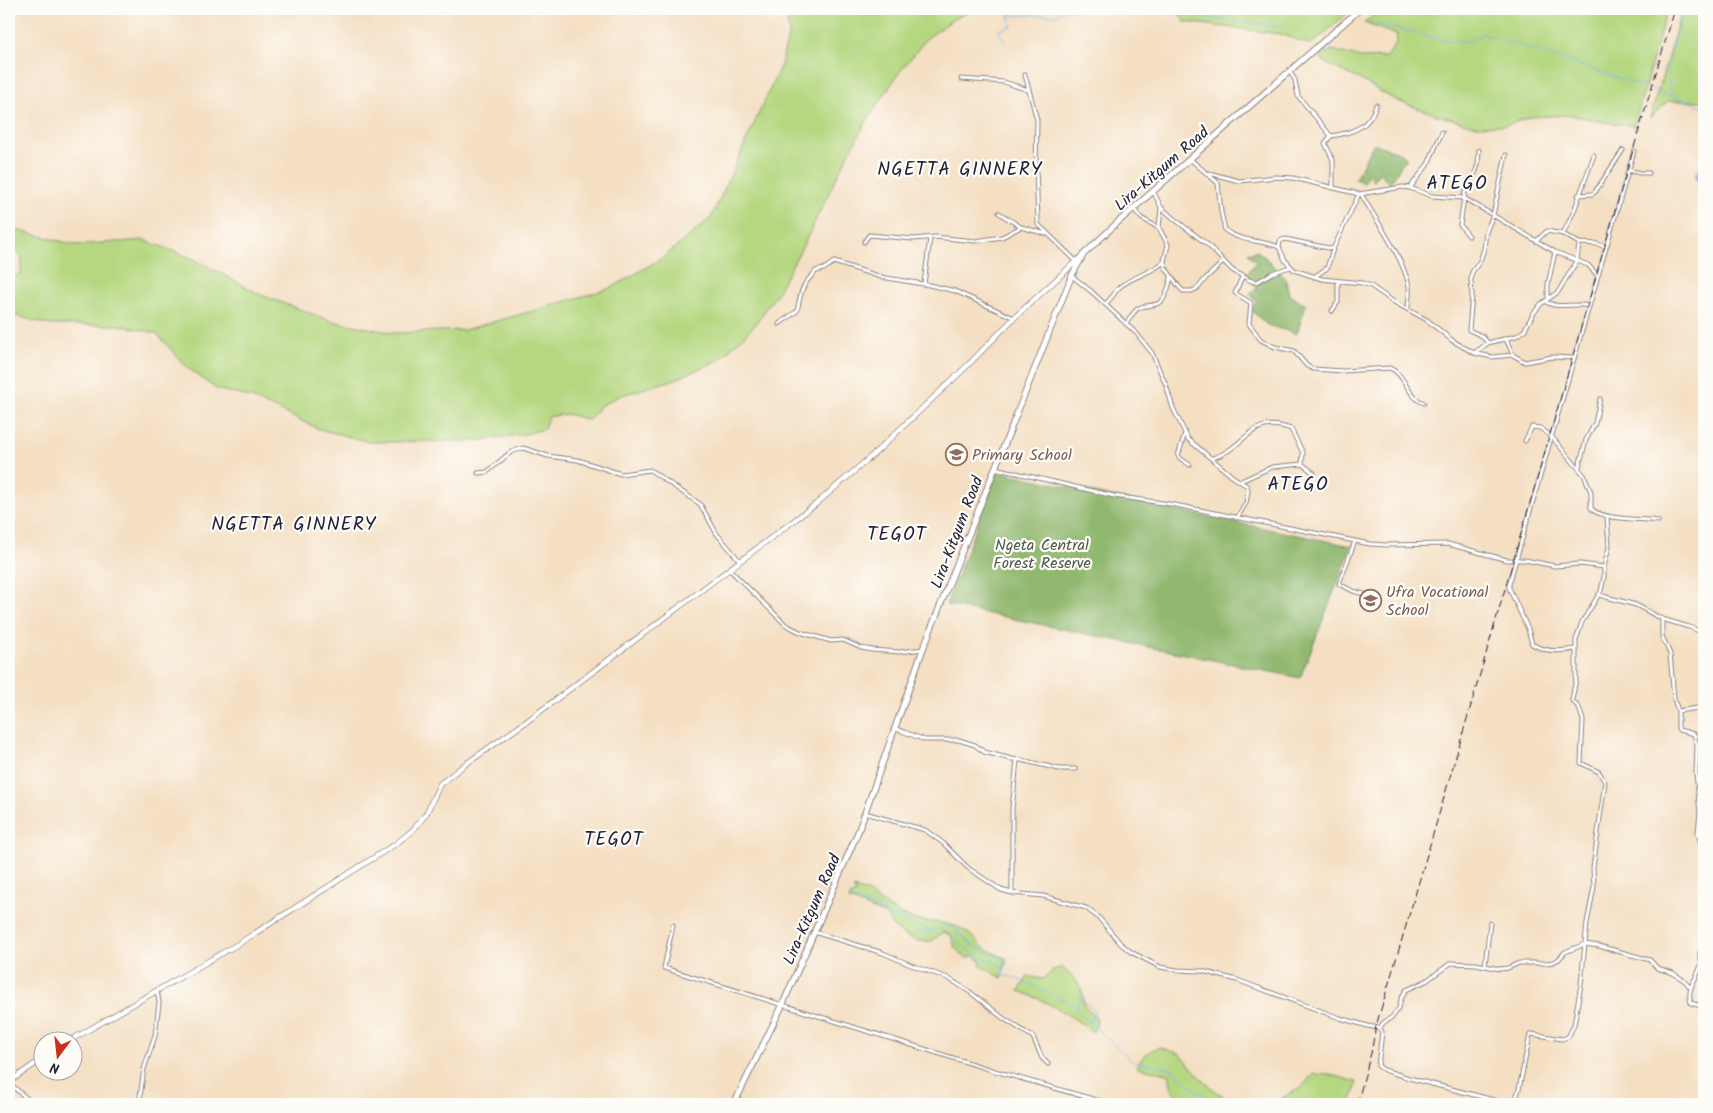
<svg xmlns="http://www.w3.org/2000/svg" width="1713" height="1113" viewBox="0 0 1713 1113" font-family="Kalam,sans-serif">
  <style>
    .green { fill: #b5d780; stroke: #6c7c5e }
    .forest { fill: #90b86e; stroke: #596d54 }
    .water { fill: #80b6ef; stroke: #516c95 }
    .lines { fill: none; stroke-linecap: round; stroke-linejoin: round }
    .stream { stroke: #80b6ef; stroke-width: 1 }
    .minor-casing { stroke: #8b807f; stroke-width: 5 }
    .secondary-casing { stroke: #8b807f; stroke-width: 6 }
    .primary-casing { stroke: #8b807f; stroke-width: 7 }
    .minor { stroke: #fff; stroke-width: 3 }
    .secondary { stroke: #fff; stroke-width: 4.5 }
    .primary { stroke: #fff; stroke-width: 5 }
    .rail { stroke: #22223b; stroke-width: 1; stroke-dasharray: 8 4; stroke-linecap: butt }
    .labels { text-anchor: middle; stroke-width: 4.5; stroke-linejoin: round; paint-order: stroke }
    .street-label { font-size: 16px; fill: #22223b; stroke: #fdfcf7 }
    .education-label { font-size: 16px; fill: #785e54; stroke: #fdfcf7; text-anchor: start }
    .park-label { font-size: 16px; fill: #4e5850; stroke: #fdfcf7 }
    .quarter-label { font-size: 19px; letter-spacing: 1px; fill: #22223b; stroke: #fdfcf7 }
  </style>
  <rect width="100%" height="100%" fill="#fdfcf7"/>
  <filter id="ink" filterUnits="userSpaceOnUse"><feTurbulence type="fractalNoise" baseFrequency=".02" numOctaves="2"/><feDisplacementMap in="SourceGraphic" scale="10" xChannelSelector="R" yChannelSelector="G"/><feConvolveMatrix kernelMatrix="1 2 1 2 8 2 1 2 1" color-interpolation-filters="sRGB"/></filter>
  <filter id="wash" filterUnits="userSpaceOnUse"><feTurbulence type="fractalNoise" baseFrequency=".0096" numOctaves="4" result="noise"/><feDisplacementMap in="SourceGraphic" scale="20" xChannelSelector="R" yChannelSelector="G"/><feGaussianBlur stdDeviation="1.12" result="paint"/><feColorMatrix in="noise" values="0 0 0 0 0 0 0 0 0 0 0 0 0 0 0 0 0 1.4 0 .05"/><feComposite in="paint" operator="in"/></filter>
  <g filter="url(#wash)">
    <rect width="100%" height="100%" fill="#f4dfc3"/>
    <path class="green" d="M785 9H977L955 18 927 38 901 70 867 120 838 174 805 242 776 295 753 327 719 360 676 379 619 396 600 406 589 420 567 414 548 417 544 429 525 434 475 441 370 442 319 429 252 398 216 389 187 367 156 333 118 325H50L9 314V281L21 273 22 257 9 242V228L76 245 144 240 194 259 261 295 332 321 394 333 464 330 536 310 611 288 664 257 711 218 781 65 789 32Z
      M1175 9H1352L1311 45 1280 34 1185 22Z
      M1380 9H1667L1634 126 1604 122 1571 115 1531 117 1506 125 1477 126 1434 114 1395 100 1361 80 1325 63 1319 55 1332 50 1361 58 1387 57 1396 43 1397 35 1364 23Z
      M1682 9H1704V101H1668L1650 118Z
      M853 888 867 892 901 915 915 920 943 923 958 927 971 935 984 948 1007 959 1002 978 981 966 980 960 973 956 966 958 955 948 951 935 943 932 932 941H917L904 935 893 927 886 915 849 900 851 895 856 893Z
      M1061 967C1075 977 1084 987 1084 1005 1095 1017 1101 1015 1093 1032 1070 1015 1047 1001 1019 991L1028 976 1043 979 1054 970Z
      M1160 1047 1180 1054 1202 1079 1213 1089 1230 1101 1241 1104H1183C1175 1096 1169 1086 1170 1074L1137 1067C1142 1055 1148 1051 1160 1047Z
      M1313 1074 1331 1075 1357 1082 1351 1104H1291L1282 1098 1303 1086Z"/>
    <path class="forest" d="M1373 144 1397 151 1407 159 1403 162 1391 182 1387 181 1379 172 1374 181 1371 180 1373 176 1369 175 1364 183 1355 179Z
      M1257 251C1265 255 1269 262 1276 268L1267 273 1269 275 1279 271 1286 280 1289 295 1306 304 1297 334 1267 325 1252 311 1256 302 1250 293 1257 289 1247 274 1256 262 1252 258 1248 253Z
      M998 471 1139 503 1352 546 1300 678 946 605Z"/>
    <path class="water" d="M1704 165V195L1695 175 1700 168Z"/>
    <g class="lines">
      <path class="stream" d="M1142 9 1284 27
        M1009 15H1056L1063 10 1079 9
        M1368 22 1448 41H1470L1483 34 1547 54 1704 107
        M1005 42 998 31 1012 26 1008 9
        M1674 97C1659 69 1676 37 1684 9
        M851 898 919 927 931 930 947 927 954 928 970 943 981 950 1004 959V966
        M957 932 956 942 973 953 1003 967 1004 976C1013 974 1065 1001 1077 1006L1076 1010 1133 1061 1173 1069 1175 1071V1073L1215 1104
        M910 938 913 932 932 933 935 929
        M1080 998 1095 1011 1090 1022
        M1077 1005 1084 992"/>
    </g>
  </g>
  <g filter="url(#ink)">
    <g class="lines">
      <defs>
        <path id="minor" d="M1290 72 1295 80 1298 96 1331 136
          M1025 75 1037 120 1036 166 1038 224 1076 261
          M961 79 1004 82 1028 90
          M1190 159 1218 183 1221 212 1225 230C1240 242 1262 240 1279 247L1285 260 1294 270 1322 279 1362 283 1371 286 1394 302 1427 320 1453 341 1474 353 1492 357 1513 355 1525 362 1552 357 1573 358
          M1628 170 1640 173H1649
          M1209 173 1239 181 1276 177 1293 178 1359 194 1403 187 1410 188 1432 196 1464 198 1555 252 1548 284V299
          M1333 186V160L1325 143 1331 136C1352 133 1370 127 1376 105
          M1410 188 1428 164 1442 132
          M1153 191 1161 207 1173 218 1208 245 1232 270 1249 280 1255 282 1259 281 1272 273 1290 267
          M1361 194C1376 220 1403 257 1409 286 1410 294 1408 302 1408 309
          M1578 195 1592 194 1595 192 1623 150
          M1161 207 1159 228 1168 245 1164 261 1165 267 1179 287 1183 291H1192L1198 288 1206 278 1223 262
          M1134 209 1141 218 1159 228
          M999 213 1021 227 1046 234
          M1563 234 1574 211 1594 155
          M1469 236 1460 225 1464 198 1466 187 1475 173 1478 165 1479 150
          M1536 241 1547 231 1563 234 1579 243 1598 244 1606 247
          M864 242 869 235 913 239 935 237 975 241 1002 237 1021 227
          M1279 247 1280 241 1285 239 1333 249 1359 194
          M1555 252 1588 265 1597 275
          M1243 275 1235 293 1251 303 1249 324 1261 340 1275 347 1294 351 1307 366 1313 369 1343 371 1390 368C1406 375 1407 397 1424 403
          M1072 276 1092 292 1137 334 1152 353 1166 385 1173 408 1188 439 1233 477 1247 486 1248 491 1246 503 1237 518
          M1314 277 1327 268 1333 249
          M924 284 930 238
          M1545 301C1556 310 1574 302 1589 306
          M1105 304C1113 298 1115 290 1121 286 1134 276 1151 273 1164 262
          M1332 311 1338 302V281
          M779 324 797 311C800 300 800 289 808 280 811 276 813 275 816 271L824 269 834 262 881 277 929 285 955 291 1014 318
          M1126 324C1130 319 1133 311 1139 308 1146 304 1156 307 1162 301 1167 295 1169 285 1171 278
          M1506 339 1513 355
          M1488 343 1482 336 1469 330 1472 295 1471 280 1472 272 1480 261 1484 249 1486 232 1493 215 1506 155
          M1474 353 1488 343 1516 336 1524 331 1533 314 1541 304 1558 292 1561 287 1577 261 1579 243
          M1185 433 1178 456 1181 459 1190 465
          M1525 441 1532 427 1540 428 1551 436 1584 475 1591 492V508C1599 520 1643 519 1658 521
          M1213 458C1246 448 1249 414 1291 429L1303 453 1302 464
          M1579 467 1586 440 1595 423 1600 399
          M995 468 1114 496 1170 504 1370 544 1387 545 1448 544 1507 560H1525L1555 566 1580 564 1604 567V577L1601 591 1582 622 1576 640V679L1572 700 1579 708 1583 720 1581 763 1599 772 1605 782 1593 868 1594 887 1587 923 1581 984 1574 1025 1568 1037 1562 1039 1532 1034 1530 1035 1519 1089 1514 1104
          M478 473 487 472 511 452 523 448 548 456 578 460 621 474 650 470 700 504 717 534 740 561
          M1241 481 1272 467 1302 464 1314 473
          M1355 541 1339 584 1353 591 1371 596
          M1604 567 1609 547 1607 517
          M729 569 786 625 800 632 831 641 843 640 861 648 872 650 899 652 923 649
          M1599 595 1636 605 1662 619 1689 627 1704 633
          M1662 619V636L1670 654 1674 699 1678 711V728L1679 730 1694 734 1697 746 1696 773 1700 812 1698 833 1704 852
          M1575 649C1560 652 1545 652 1532 644L1528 629 1509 588V584L1634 151
          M1678 711 1704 707
          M894 728 925 740H959L975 745 984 752 1012 759 1021 760 1059 769H1075
          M865 813 925 830 943 843 968 868 1001 890 1012 893 1043 896 1086 908 1099 918 1121 944 1131 952 1160 967 1177 970 1202 971 1237 980 1340 1018 1368 1026 1379 1028 1382 1032 1378 1066 1384 1070 1409 1078 1509 1104
          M1012 893V809L1017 760
          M673 925 664 968 995 1071 1110 1104
          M814 932 883 953 911 965 948 978 970 992 1003 1018 1033 1037 1042 1058 1048 1064
          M1704 947 1700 953C1700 958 1703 960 1701 965 1697 979 1686 988 1691 1003L1704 1007
          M1485 965 1490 923
          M1380 1028 1383 1023 1392 1017 1399 1008 1401 999 1406 990 1426 981 1451 963 1476 964 1500 969 1508 968 1519 963H1546L1553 962 1559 959 1565 952 1585 944 1599 946 1650 960 1657 968 1673 973 1685 981 1690 987
          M9 1083 33 1104
          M139 1104 144 1069 155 1036 159 1003 157 990"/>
        <path id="secondary" d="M71 1040 238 944 397 843 414 829 426 814 440 784 463 766 526 722 816 504 874 454 968 365 1014 318 1082 256
          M9 1082 42 1059"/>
        <path id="primary" d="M734 1104 782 1006 858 832 923 649 1072 275 1084 254 1117 223 1360 9"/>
      </defs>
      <use href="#minor" class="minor-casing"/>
      <use href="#secondary" class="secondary-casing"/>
      <use href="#primary" class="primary-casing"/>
      <use href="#minor" class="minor"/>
      <use href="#secondary" class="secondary"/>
      <use href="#primary" class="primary"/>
      <path class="rail" d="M1357 1104 1371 1053 1376 1026C1478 687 1574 347 1675 9"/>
    </g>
  </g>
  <defs>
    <symbol id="school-ring" viewBox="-11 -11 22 22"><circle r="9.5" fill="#fdfcf7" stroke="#8d6e63" stroke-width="1.5"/><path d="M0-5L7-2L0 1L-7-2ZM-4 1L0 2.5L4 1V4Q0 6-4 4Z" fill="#8d6e63"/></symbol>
  </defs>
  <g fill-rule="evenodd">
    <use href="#school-ring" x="944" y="442" width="25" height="25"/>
    <use href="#school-ring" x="1358" y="588" width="25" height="25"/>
  </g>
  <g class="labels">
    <g class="street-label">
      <text transform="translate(1161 168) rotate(-41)" y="6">Lira-Kitgum Road</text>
      <text transform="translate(956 532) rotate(-69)" y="6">Lira-Kitgum Road</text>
      <text transform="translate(811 909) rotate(-66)" y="6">Lira-Kitgum Road</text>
    </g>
    <g class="education-label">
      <text x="972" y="460">Primary School</text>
      <text x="1386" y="597">Ufra Vocational<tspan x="1386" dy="18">School</tspan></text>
    </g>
    <g class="park-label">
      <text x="1042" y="550">Ngeta Central<tspan x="1042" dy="18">Forest Reserve</tspan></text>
    </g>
    <g class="quarter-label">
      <text x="960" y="175">NGETTA GINNERY</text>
      <text x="1457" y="189">ATEGO</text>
      <text x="1298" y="490">ATEGO</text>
      <text x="294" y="530">NGETTA GINNERY</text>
      <text x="897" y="540">TEGOT</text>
      <text x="614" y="845">TEGOT</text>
    </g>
  </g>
  <rect width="1713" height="1113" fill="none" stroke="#fdfcf7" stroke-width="30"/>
  <g transform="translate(58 1056) rotate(195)"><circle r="24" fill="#fdfcf7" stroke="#a5a5ac"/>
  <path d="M0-4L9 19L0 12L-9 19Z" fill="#c8321e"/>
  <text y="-8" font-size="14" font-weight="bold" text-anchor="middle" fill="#22223b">N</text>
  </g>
</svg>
